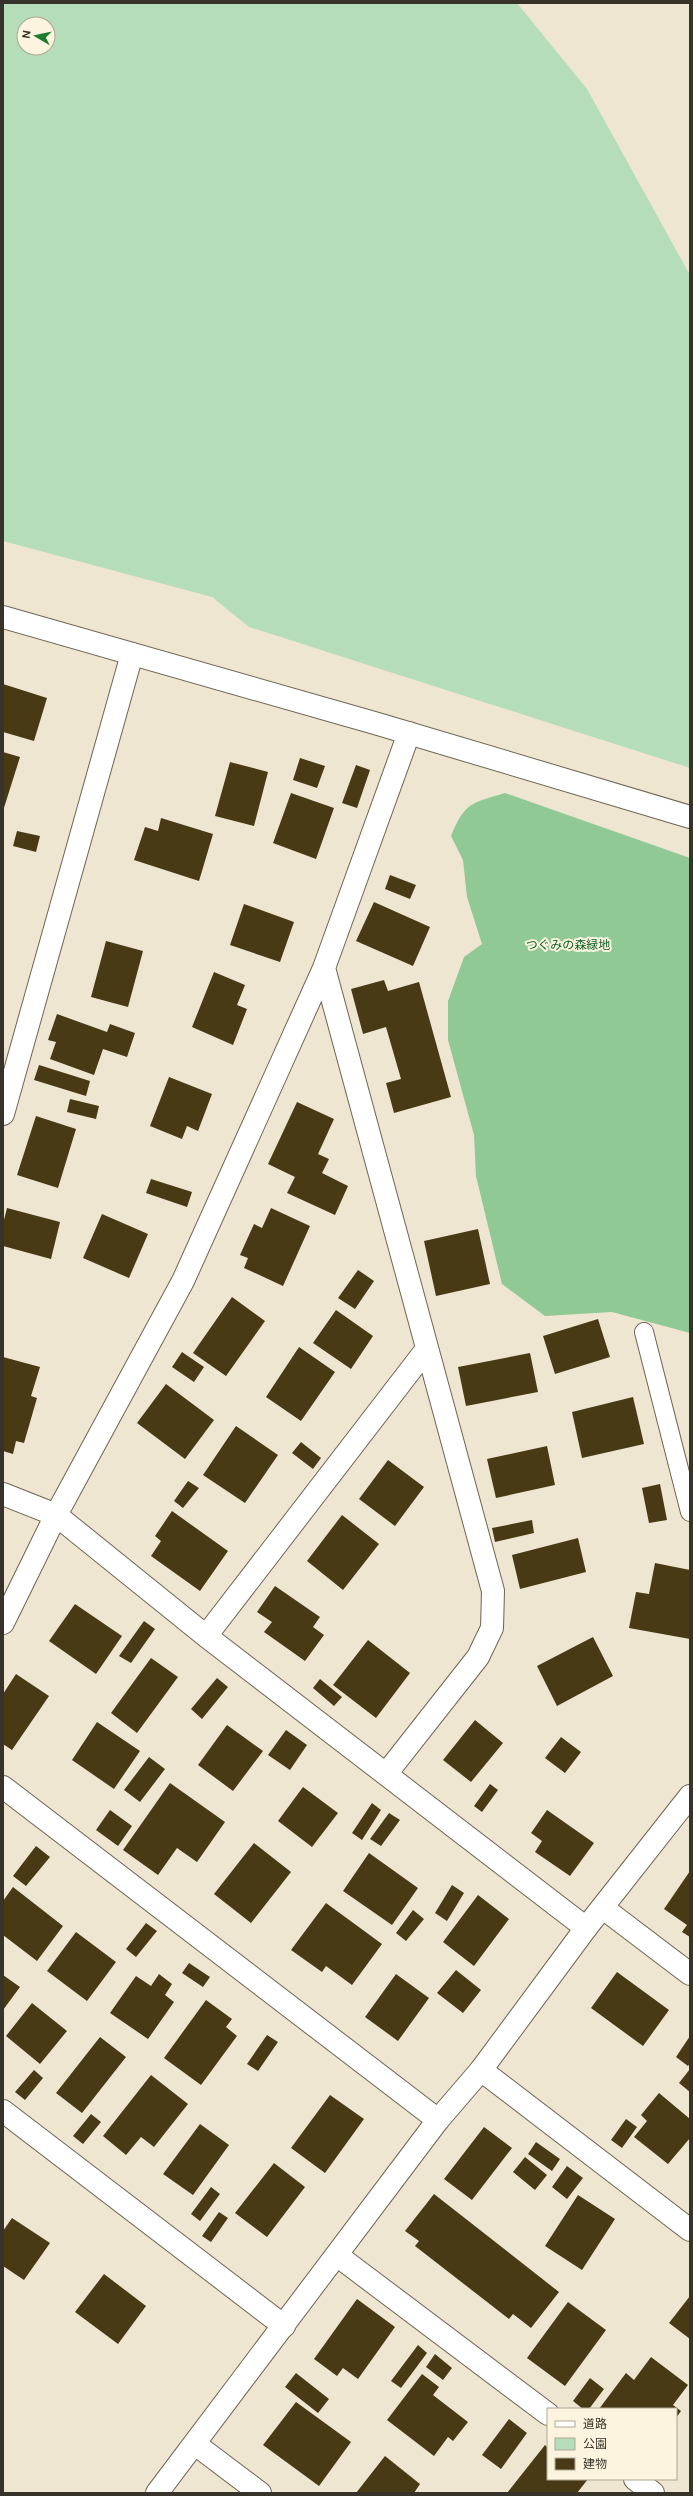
<svg xmlns="http://www.w3.org/2000/svg" width="693" height="2496" viewBox="0 0 693 2496" font-family="'DM Sans','Noto Sans JP',sans-serif">
  <style>
    .green { fill: #b6ddb9; fill-rule: evenodd }
    .forest { fill: #90c995 }
    .building { fill: #483a15 }
    .lines { fill: none; stroke-linecap: round; stroke-linejoin: round }
    .service-casing { stroke: #6d6553; stroke-width: 20 }
    .minor-casing { stroke: #6d6553; stroke-width: 24 }
    .tertiary-casing { stroke: #6d6553; stroke-width: 24 }
    .service { stroke: #fff; stroke-width: 18 }
    .minor { stroke: #fff; stroke-width: 22 }
    .tertiary { stroke: #fff; stroke-width: 22 }
    .labels { text-anchor: middle; stroke-width: 4; stroke-linejoin: round; paint-order: stroke }
    .park-label { font-size: 12px; fill: #056020; stroke: #fcf4de }
  </style>
  <rect width="100%" height="100%" fill="#efe6d1"/>
  <path class="green" d="M3 3H517L587 89 690 275V768L249 627 212 597 3 541ZM24 24H48V48H24Z"/>
  <path class="forest" d="M505 793 690 858V1333L612 1312 545 1316 502 1284 476 1176 474 1135 448 1040V1001L464 957 482 944 467 897 463 860 451 836C465 802 472 803 505 793Z"/>
  <path class="building" d="M3 684 47 698 34 741 3 732Z
    M3 752 20 757 3 811Z
    M300 758 325 766 317 788 293 780Z
    M230 762 268 772 254 826 215 816Z
    M356 765 370 770 357 808 342 803Z
    M291 793 334 808 316 859 273 843Z
    M161 818 213 834 199 881 134 860 145 827 158 831Z
    M17 831 40 836 36 852 13 846Z
    M390 875 416 885 410 899 385 889Z
    M374 902 430 927 413 966 356 941Z
    M244 904 294 922 280 962 230 945Z
    M106 941 143 951 128 1007 91 997Z
    M214 972 245 985 237 1005 247 1009 233 1045 192 1027Z
    M384 980 388 991 419 982 451 1097 394 1113 386 1083 401 1079 386 1027 363 1034 351 989Z
    M57 1014 107 1032 110 1024 135 1033 127 1057 103 1049 94 1075 50 1059 56 1042 48 1040Z
    M39 1065 90 1081 86 1096 34 1080Z
    M169 1077 212 1094 198 1131 187 1126 182 1139 150 1126Z
    M70 1099 99 1106 96 1119 67 1112Z
    M297 1102 334 1119 318 1154 329 1159 322 1173 348 1186 335 1215 287 1193 295 1177 268 1164Z
    M36 1116 76 1129 58 1188 17 1175Z
    M151 1179 192 1192 187 1207 146 1193Z
    M7 1208 60 1222 51 1259 3 1246V1224Z
    M271 1208 310 1226 283 1286 244 1268 248 1258 240 1255 254 1224 262 1228Z
    M102 1214 148 1234 129 1278 83 1258Z
    M478 1229 490 1284 436 1296 424 1241Z
    M358 1270 374 1281 355 1309 338 1298Z
    M232 1297 265 1321 226 1376 193 1353Z
    M336 1310 373 1336 351 1369 313 1343Z
    M598 1319 610 1357 555 1374 543 1336Z
    M299 1347 335 1372 301 1421 266 1397Z
    M182 1352 204 1367 194 1382 172 1367Z
    M530 1353 538 1392 466 1406 458 1367Z
    M3 1357 40 1367 31 1396 37 1398 24 1443 16 1441 13 1454 3 1451Z
    M166 1384 214 1420 185 1459 137 1423Z
    M633 1397 644 1444 582 1458 572 1412Z
    M236 1426 278 1455 245 1503 203 1475Z
    M301 1442 321 1458 313 1469 292 1453Z
    M547 1446 555 1485 496 1498 487 1459Z
    M388 1460 424 1487 395 1526 359 1499Z
    M188 1481 199 1488 183 1508 174 1501Z
    M660 1484 667 1520 649 1523 642 1488Z
    M172 1511 228 1551 200 1591 151 1556 161 1541 155 1536Z
    M342 1515 379 1544 343 1590 307 1561Z
    M532 1520 534 1533 495 1542 492 1528Z
    M578 1538 586 1572 520 1589 512 1555Z
    M655 1563 690 1570V1639L629 1628 636 1592 649 1594Z
    M275 1586 320 1617 313 1627 324 1635 305 1661 264 1632 272 1622 257 1612Z
    M75 1604 122 1636 96 1674 49 1641Z
    M144 1621 155 1629 131 1663 119 1656Z
    M593 1637 613 1676 557 1706 537 1666Z
    M368 1640 410 1673 376 1718 333 1685Z
    M151 1658 178 1677 137 1733 111 1713Z
    M16 1674 49 1696 12 1750 3 1744V1694Z
    M217 1678 228 1687 202 1719 191 1709Z
    M320 1679 342 1697 334 1706 313 1688Z
    M475 1720 503 1743 471 1782 443 1760Z
    M97 1722 140 1751 114 1789 72 1760Z
    M227 1725 263 1751 233 1791 198 1765Z
    M286 1730 307 1745 290 1770 268 1755Z
    M561 1737 581 1752 565 1773 545 1758Z
    M149 1757 165 1769 140 1802 124 1790Z
    M170 1783 225 1822 197 1862 177 1848 158 1875 123 1850Z
    M490 1784 498 1790 482 1812 474 1806Z
    M303 1787 338 1813 312 1847 278 1821Z
    M372 1803 381 1810 362 1840 352 1833Z
    M110 1810 132 1826 118 1846 96 1830Z
    M547 1810 594 1843 570 1876 535 1852 542 1841 531 1833Z
    M389 1813 400 1820 381 1846 370 1839Z
    M254 1843 291 1872 251 1923 214 1894Z
    M36 1846 50 1857 26 1886 13 1876Z
    M369 1853 418 1888 392 1925 343 1891Z
    M690 1871V1937L682 1932 687 1925 664 1909Z
    M452 1885 464 1893 447 1921 435 1913Z
    M13 1887 63 1926 37 1961 3 1935V1901Z
    M478 1895 509 1919 474 1966 443 1942Z
    M326 1903 382 1944 352 1985 326 1966 322 1972 291 1950Z
    M413 1910 424 1919 406 1941 396 1933Z
    M146 1923 157 1931 136 1957 126 1949Z
    M76 1932 116 1962 87 2001 47 1971Z
    M189 1963 210 1977 203 1987 182 1973Z
    M456 1970 481 1990 463 2013 437 1993Z
    M617 1972 669 2010 643 2046 591 2008Z
    M159 1974 172 1984 165 1995 174 2002 148 2039 110 2013 136 1976 151 1986Z
    M396 1974 429 1998 398 2041 365 2017Z
    M3 1975 20 1987 3 2010Z
    M206 2000 232 2019 226 2027 237 2036 201 2085 164 2058Z
    M32 2003 67 2031 40 2064 6 2036Z
    M267 2035 278 2042 258 2071 247 2064Z
    M690 2036V2063L688 2066 676 2057Z
    M100 2037 126 2057 82 2113 56 2093Z
    M690 2069V2092L679 2083Z
    M34 2070 43 2078 25 2100 15 2092Z
    M151 2075 188 2104 154 2147 141 2137 126 2155 103 2136Z
    M659 2093 690 2119V2138L668 2164 634 2137 647 2121 641 2115Z
    M330 2095 364 2119 325 2173 291 2148Z
    M91 2114 101 2122 83 2144 73 2136Z
    M626 2119 637 2127 622 2148 611 2140Z
    M200 2124 229 2145 193 2195 163 2174Z
    M484 2127 512 2148 472 2200 444 2179Z
    M536 2142 560 2159 552 2171 528 2154Z
    M525 2157 547 2175 535 2190 513 2172Z
    M274 2163 305 2187 267 2237 235 2213Z
    M567 2166 583 2178 567 2199 552 2187Z
    M211 2187 220 2194 200 2221 191 2214Z
    M434 2194 559 2292 531 2328 513 2314 509 2319 415 2246 419 2241 405 2231Z
    M578 2195 615 2219 582 2270 545 2246Z
    M219 2212 228 2218 211 2242 202 2236Z
    M12 2218 50 2243 24 2280 3 2266V2231Z
    M104 2274 146 2306 118 2344 75 2312Z
    M690 2296V2339L669 2323Z
    M357 2299 395 2327 358 2379 343 2368 337 2376 314 2359Z
    M568 2302 606 2330 565 2386 527 2358Z
    M418 2345 427 2353 401 2388 391 2381Z
    M435 2354 452 2368 443 2380 426 2367Z
    M651 2357 688 2385 673 2405 681 2411 676 2418V2409H599L626 2373 634 2380Z
    M296 2373 329 2399 318 2413 285 2387Z
    M422 2374 439 2387 433 2395 468 2422 453 2441 448 2437 434 2456 387 2420Z
    M590 2378 604 2389 589 2409H583L573 2401Z
    M296 2402 351 2442 319 2486 263 2445Z
    M509 2419 527 2433 501 2469 482 2455Z
    M545 2445 548 2448V2479H588L577 2493H507Z
    M385 2456 420 2484 414 2493H356Z"/>
  <g class="lines">
    <defs>
      <path id="service" d="M644 1332 690 1512"/>
      <path id="minor" d="M324 968 493 1591 492 1628 478 1657 386 1774
        M3 1114 132 654
        M3 1494 56 1515 183 1281 324 968 409 733
        M3 1623 56 1515 206 1636 586 1928
        M206 1636 426 1350
        M3 1787 438 2120
        M603 1908 690 1974
        M481 2070 690 2230
        M3 2111 284 2326
        M338 2256 548 2414
        M195 2444 260 2493
        M635 2479 653 2493"/>
      <path id="tertiary" d="M3 617 378 724 690 817
        M157 2493 438 2120 481 2070 586 1928 690 1796"/>
    </defs>
    <use href="#service" class="service-casing"/>
    <use href="#minor" class="minor-casing"/>
    <use href="#tertiary" class="tertiary-casing"/>
    <use href="#service" class="service"/>
    <use href="#minor" class="minor"/>
    <use href="#tertiary" class="tertiary"/>
  </g>
  <g class="labels">
    <g class="park-label">
      <text x="568" y="949">つぐみの森緑地</text>
    </g>
  </g>
  <rect width="693" height="2496" fill="none" stroke="#37332b" stroke-width="8"/>
  <rect x="547" y="2408" width="130" height="72" fill="#fcf4de" stroke="#ada796"/>
  <rect x="555" y="2421" width="20" height="6" fill="#ffffff" stroke="#ada796"/>
  <text x="583" y="2428" font-size="12" fill="#37332b">道路</text>
  <rect x="555" y="2438" width="20" height="12" fill="#b6ddb9" stroke="#ada796"/>
  <text x="583" y="2448" font-size="12" fill="#37332b">公園</text>
  <rect x="555" y="2458" width="20" height="12" fill="#483a15" stroke="#ada796"/>
  <text x="583" y="2468" font-size="12" fill="#37332b">建物</text>
  <g transform="translate(36 36) rotate(279)"><circle r="19" fill="#fcf4de" stroke="#ada796"/>
  <path d="M0-3L7 15L0 10L-7 15Z" fill="#1f7c2c"/>
  <text y="-6" font-size="11" font-weight="bold" text-anchor="middle" fill="#37332b">N</text>
  </g>
</svg>
